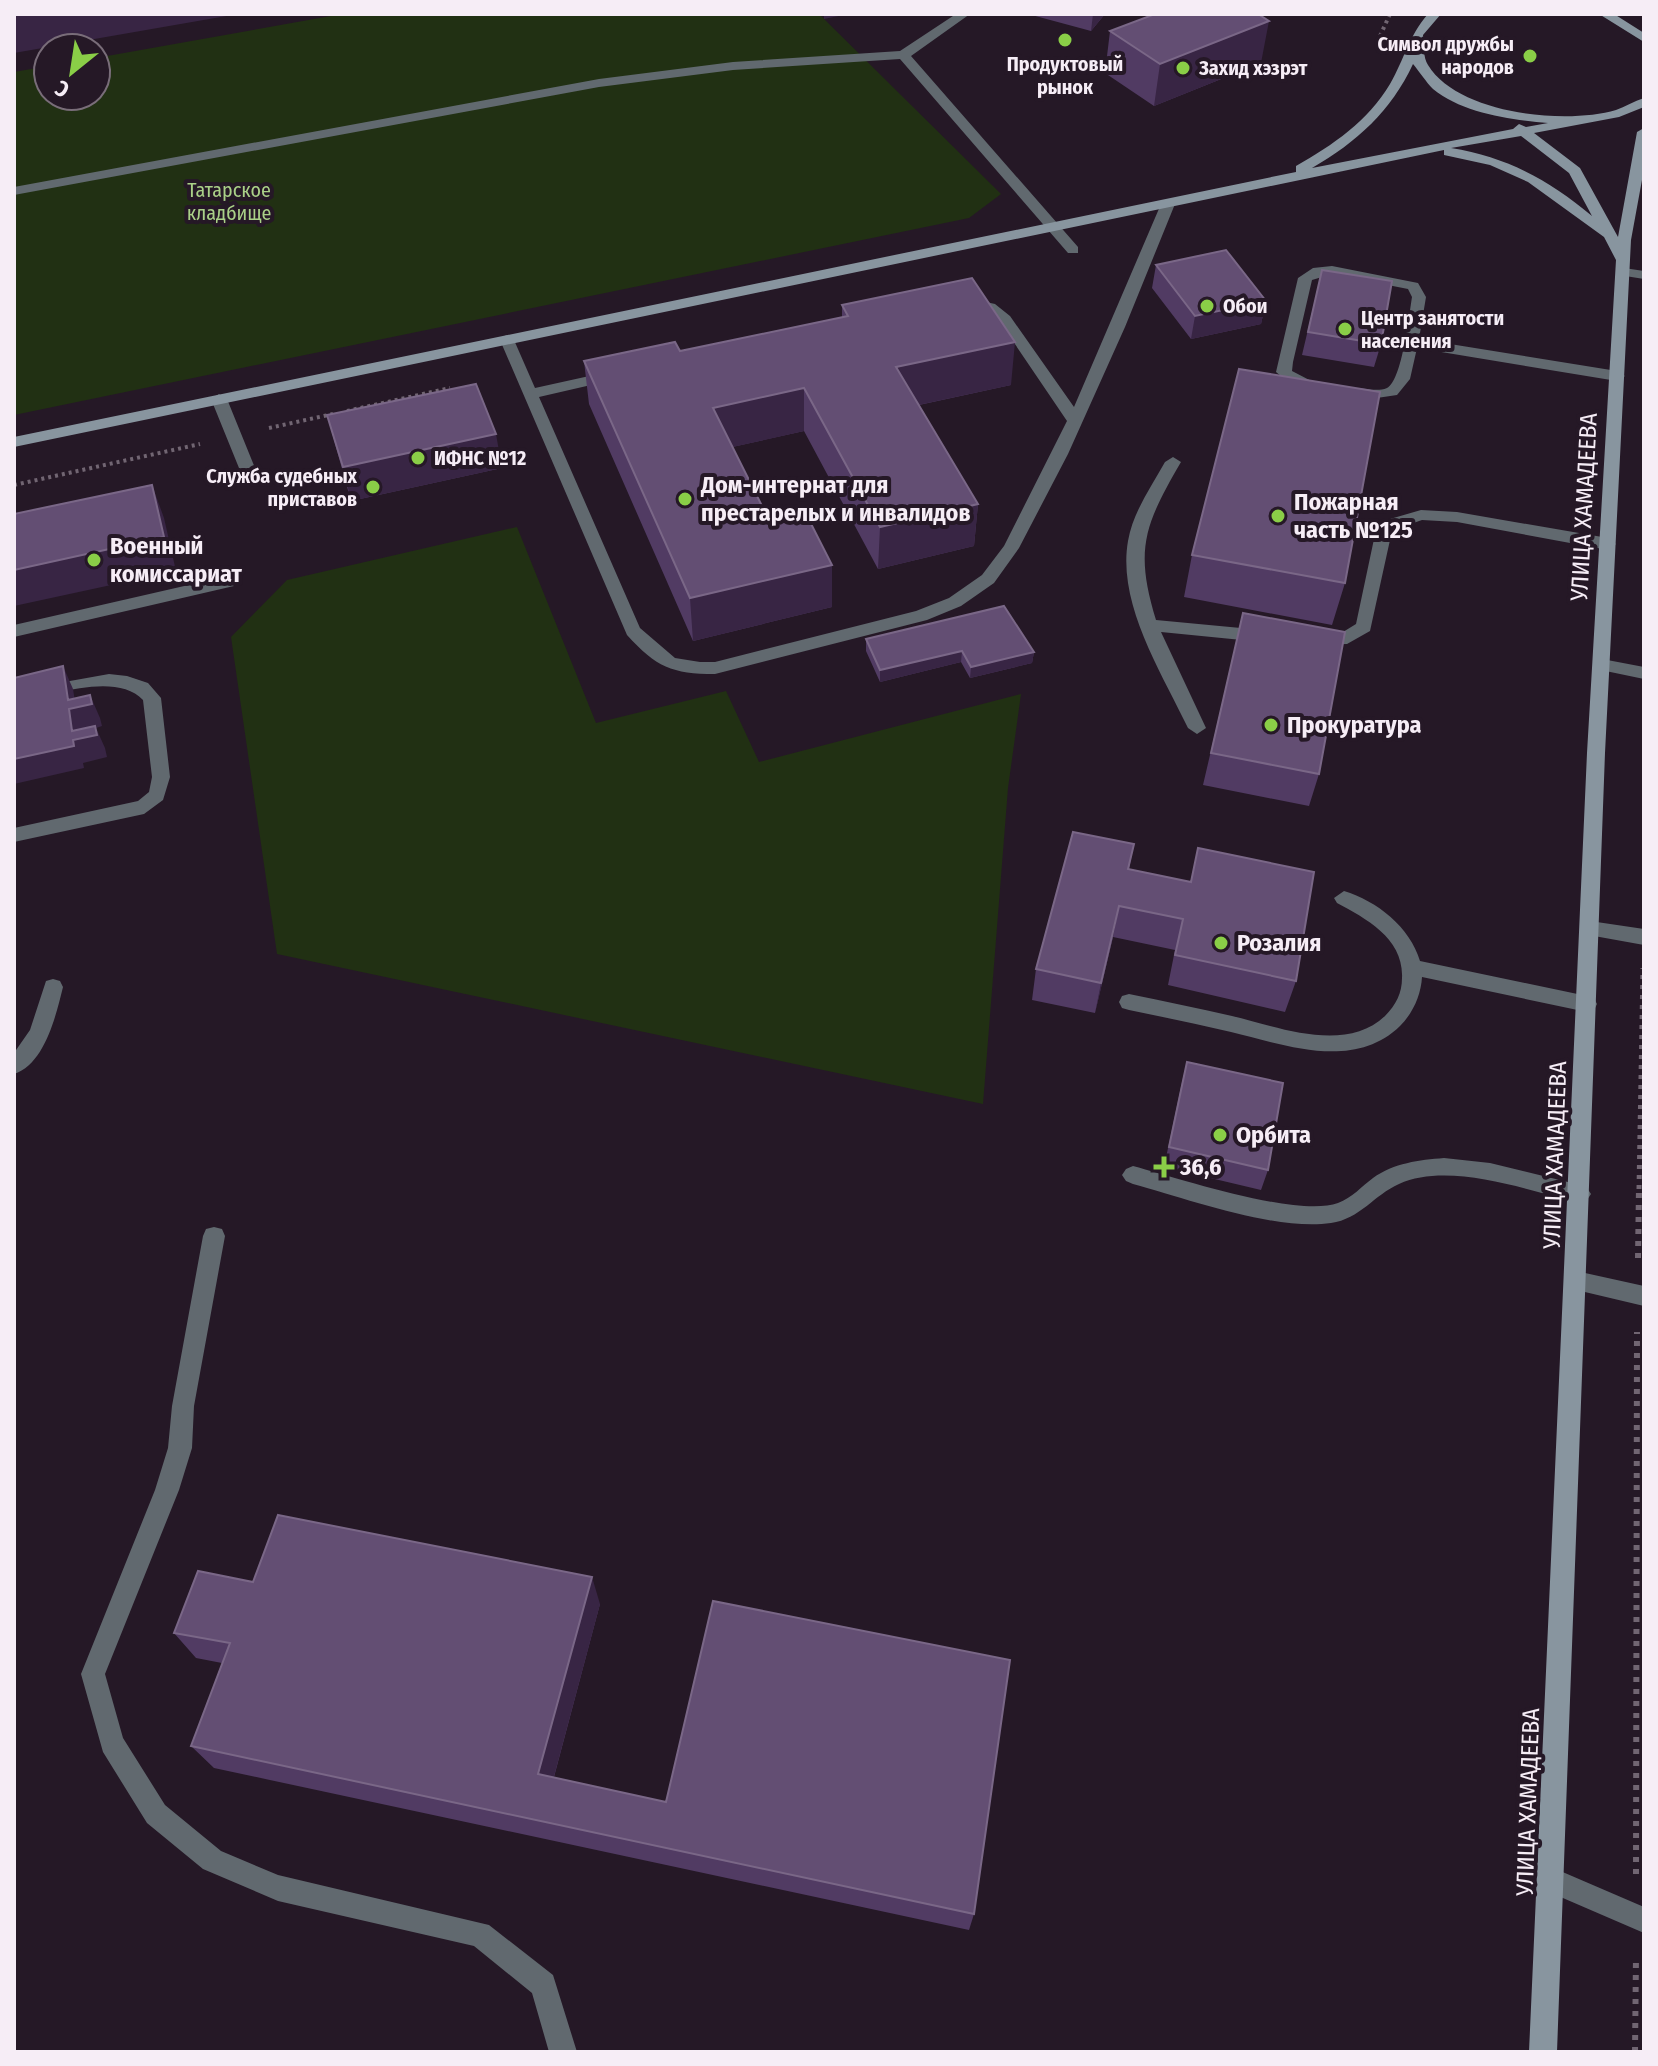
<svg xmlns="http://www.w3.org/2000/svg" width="1658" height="2066" viewBox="0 0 1658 2066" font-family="'Fira Sans Condensed',sans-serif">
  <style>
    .green { fill: #213013 }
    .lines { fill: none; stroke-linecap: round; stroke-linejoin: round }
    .path-far2 { stroke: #716572; stroke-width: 4; stroke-dasharray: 3 4; stroke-linecap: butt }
    .path-far1 { stroke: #716572; stroke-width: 5; stroke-dasharray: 4 6; stroke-linecap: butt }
    .path { stroke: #716572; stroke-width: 6; stroke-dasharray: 5 7; stroke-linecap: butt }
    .lane { fill: #61696f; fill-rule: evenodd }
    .street { fill: #61696f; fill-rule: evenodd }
    .secondary { fill: #88959f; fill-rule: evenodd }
    .wall { fill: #513b63 }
    .shaded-wall { fill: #382544 }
    .building { fill: #634e73; stroke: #7a6787; stroke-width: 2 }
    .poi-dot { fill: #8ace47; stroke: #251826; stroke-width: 3 }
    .labels { text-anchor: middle; stroke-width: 8; stroke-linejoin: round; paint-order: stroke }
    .far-poi-label { font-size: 20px; font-weight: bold; fill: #f6edf6; stroke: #251826; text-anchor: start }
    .far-park-label { font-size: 20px; fill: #aad188; stroke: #251826 }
    .poi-label { font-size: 24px; font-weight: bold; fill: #f6edf6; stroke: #251826; text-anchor: start }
    .street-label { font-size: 24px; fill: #f6edf6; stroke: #251826 }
  </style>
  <rect width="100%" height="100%" fill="#251826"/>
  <path class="green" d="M342 14H819L1001 194 969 218 14 415V72L48 66V96H96V58Z
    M517 527 596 723 726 691 759 762 1021 694 1008 788 983 1104 277 954 231 637 287 580Z"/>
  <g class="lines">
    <path class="path-far2" d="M1380 36 1390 14
      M347 411 450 388
      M269 428 333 414
      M14 485 200 444"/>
    <path class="path-far1" d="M1639 1189 1643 968"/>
    <path class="path" d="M1638 1258 1639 1187
      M1636 1874 1637 1332
      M1635 2052 1636 1956"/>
    <path class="lane" d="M956 14H970L911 56 1078 247V253H1068L900 59 733 70 599 87 14 195V187L599 79 733 62 900 51Z
      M1168 200 1175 204 1125 327 1068 454 1019 548 994 583 961 606 927 620 715 674C672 674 656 667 627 635L500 340 502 337 507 335 514 340 535 388 612 371 620 376 617 379 539 397 640 628 675 658 700 662H715L916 611 949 598 982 575 1004 546 1067 421 1000 322 985 310 961 302 968 298 995 304 1010 316 1074 407 1161 204Z
      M1332 266 1418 283 1426 297 1419 339 1617 371 1625 376 1617 381 1417 348 1410 379 1397 395 1370 399 1349 395V389C1361 386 1375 393 1387 388 1402 381 1409 315 1412 297L1408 289 1332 274 1312 280 1293 362 1292 371 1319 385 1311 390 1293 386 1276 372 1298 278 1313 268Z
      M219 394 227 399 255 468 253 472H241L239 468 211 399Z
      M1173 457 1181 462C1145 524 1134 549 1156 620L1262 630 1271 636 1262 642 1161 632 1206 728 1197 734 1188 728C1162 673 1117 604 1128 541 1133 512 1151 487 1165 462Z
      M1421 510 1457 512 1608 538 1616 544 1608 550 1457 522 1422 520 1402 527 1390 540 1370 631 1347 644 1312 645 1309 641 1312 637 1343 632 1356 624 1374 539 1390 519Z
      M228 576 234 578V586L14 637V625Z
      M1602 659 1644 667V679L1596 669 1593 665 1596 661Z
      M109 674 127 676 148 683 161 698 170 777 163 800 144 814 14 842V828L138 801 149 792 152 777 143 700C116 671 49 696 14 703V691Z
      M1344 891C1377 901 1410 927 1420 961L1587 996 1594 998 1597 1004 1594 1010 1587 1012 1422 977C1421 995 1413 1013 1400 1026 1354 1071 1285 1045 1231 1032 1197 1024 1163 1017 1129 1010L1122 1008 1119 1002 1122 996 1129 994C1163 1001 1198 1008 1232 1016 1278 1027 1345 1054 1385 1016 1396 1005 1402 993 1402 978 1404 939 1367 919 1337 903L1334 898Z
      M1590 921 1644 929V945L1583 934 1580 929Z
      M53 979 60 981 63 987C56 1015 45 1064 14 1074V1053L30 1030 46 981Z
      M1444 1158 1490 1163 1580 1185 1587 1188 1591 1194 1587 1200 1580 1203C1529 1191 1450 1161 1399 1184 1374 1195 1360 1219 1331 1223 1275 1231 1188 1199 1133 1184L1126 1181 1122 1175 1126 1169 1133 1166C1178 1178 1297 1218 1338 1203 1352 1198 1362 1186 1373 1178 1394 1163 1419 1160 1444 1158Z
      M214 1227 222 1229 225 1236 194 1406 192 1448 179 1490 105 1674 123 1738 165 1805 221 1851 278 1875 489 1925 553 1975 577 2052H549L532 1993 474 1946 278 1901 203 1869 147 1823 103 1752 81 1674 155 1490 168 1448 172 1406 203 1236 206 1229Z
      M1576 1271 1644 1286V1306L1568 1288 1565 1281 1568 1274Z
      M1551 1867 1644 1907V1933L1542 1889 1538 1880 1542 1871Z"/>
    <path class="street" d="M1624 268 1644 271V279L1619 275V269Z"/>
    <path class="secondary" d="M1428 14H1441L1423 35C1424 45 1423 58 1428 65 1458 114 1565 125 1616 110 1625 107 1634 101 1644 98V107L1619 117 1534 133 1580 168 1618 237 1637 132 1644 128V169L1631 240 1605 753 1557 2052H1529L1587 753 1616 260 1604 237 1528 182 1490 165 1444 155V150L14 447V437L1296 172V166C1333 145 1368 121 1390 84 1405 58 1408 37 1428 14ZM1413 64C1419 71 1426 82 1433 89 1462 113 1511 120 1548 123L1526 127 1519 124 1513 129 1312 168C1357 142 1391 111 1413 64ZM1521 136 1569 173 1592 216C1549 180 1507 157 1451 148Z
      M1599 14H1614L1644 33V42Z"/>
  </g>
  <path class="wall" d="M1028 14H1105L1091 31Z
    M1110 31 1261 63 1154 106 1105 73Z
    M1156 265 1266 301 1261 324 1191 339 1152 288Z
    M1322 270 1381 344 1374 367 1302 355Z
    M842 305 1011 385 919 405 978 504 974 546 878 569 804 431 732 447 768 518 832 565V607L693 641 589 404 584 361 680 351 842 317Z
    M327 415 502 468 351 501Z
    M1192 555 1345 583 1332 625 1184 597Z
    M1243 613 1319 774 1309 806 1203 785Z
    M866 639 1034 652 1032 663 970 678 961 662 880 682 866 651Z
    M1134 844 1129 869 1296 981 1285 1012 1168 985 1175 950 1113 937 1095 1013 1032 1000 1036 969Z
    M1187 1062 1268 1170 1261 1190 1164 1167 1182 1082Z
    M253 1582 600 1604 554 1777 974 1914 969 1930 214 1768 191 1746 222 1663 196 1658 174 1633Z"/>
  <path class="shaded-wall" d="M14 14H238L14 53Z
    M824 14H848L824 19Z
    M1093 14H1105L1091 31Z
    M1269 21 1261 63 1154 106 1160 64Z
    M1266 301 1261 324 1191 339 1195 316Z
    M1015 342 1011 385 895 410 896 367Z
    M804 388V431L715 451 713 408Z
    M496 434 502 468 351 501 343 467Z
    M152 485 164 518 176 571 14 606V570Z
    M978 504 974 546 878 569 880 527Z
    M832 565V607L693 641 690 598Z
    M962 651 961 662 880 682V670Z
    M1034 652 1032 663 970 678 971 667Z
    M63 666 73 689 76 708 90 695 100 718 102 726 96 728 105 748 107 757 83 763 84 768 14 784V759L72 731Z
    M1119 906 1113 937 1095 1013 1101 983Z
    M592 1577 600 1604 549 1795 538 1774Z"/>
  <path class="building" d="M1155 14H1258L1269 21 1160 64 1110 31Z
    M1226 250 1266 301 1195 316 1156 265Z
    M1322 270 1392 281 1381 344 1308 332Z
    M972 278 1015 342 896 367 978 504 880 527 804 388 713 408 768 518 804 510 832 565 690 598 584 361 675 342 680 351 848 316 842 305Z
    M1239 369 1380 392 1345 583 1192 555Z
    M476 384 496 434 343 467 327 415Z
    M152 485 164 537 14 570V514Z
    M1004 606 1034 652 971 667 962 651 880 670 866 639Z
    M1243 613 1345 632 1319 774 1211 753Z
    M63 666 68 700 90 695 92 704 69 709 72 731 95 726 97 735 73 740 74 746 14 759V678Z
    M1073 832 1134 844 1128 869 1191 882 1198 848 1314 872 1296 981 1175 955 1183 919 1119 906 1101 983 1036 969Z
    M1187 1062 1283 1083 1268 1170 1169 1147Z
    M278 1515 592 1577 538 1774 666 1802 713 1601 1010 1660 974 1914 191 1746 230 1643 174 1633 198 1571 253 1582Z"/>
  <g class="poi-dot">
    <circle cx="1065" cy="40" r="8"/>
    <circle cx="1530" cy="56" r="8"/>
    <circle cx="1183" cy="68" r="8"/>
    <circle cx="1207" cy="306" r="8"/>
    <circle cx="1345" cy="329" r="8"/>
    <circle cx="418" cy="458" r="8"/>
    <circle cx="373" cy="487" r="8"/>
    <circle cx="685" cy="499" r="8"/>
    <circle cx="1278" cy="516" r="8"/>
    <circle cx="94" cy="560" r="8"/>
    <circle cx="1271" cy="725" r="8"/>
    <circle cx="1221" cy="943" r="8"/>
    <circle cx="1220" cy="1135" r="8"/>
    <path d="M1160 1155h8v8h8v8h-8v8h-8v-8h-8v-8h8z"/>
  </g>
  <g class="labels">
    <g class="far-poi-label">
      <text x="1514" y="51" text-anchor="end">Символ дружбы<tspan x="1514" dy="23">народов</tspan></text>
      <text x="1065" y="71" text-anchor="middle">Продуктовый<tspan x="1065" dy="23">рынок</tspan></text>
      <text x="1199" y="75">Захид хэзрэт</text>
      <text x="1223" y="313">Обои</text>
      <text x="1361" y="325">Центр занятости<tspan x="1361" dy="23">населения</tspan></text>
      <text x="434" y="465">ИФНС №12</text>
      <text x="357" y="483" text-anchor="end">Служба судебных<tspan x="357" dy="23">приставов</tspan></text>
    </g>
    <g class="far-park-label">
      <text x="229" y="197">Татарское<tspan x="229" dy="23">кладбище</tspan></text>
    </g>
    <g class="poi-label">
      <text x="701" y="493">Дом-интернат для<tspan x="701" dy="28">престарелых и инвалидов</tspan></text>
      <text x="1294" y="510">Пожарная<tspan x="1294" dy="28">часть №125</tspan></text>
      <text x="110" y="554">Военный<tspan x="110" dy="28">комиссариат</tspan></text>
      <text x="1287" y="733">Прокуратура</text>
      <text x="1237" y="951">Розалия</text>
      <text x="1236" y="1143">Орбита</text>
      <text x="1180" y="1175">36,6</text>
    </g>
    <g class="street-label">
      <text transform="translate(1584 507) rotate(-87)" y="8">УЛИЦА ХАМАДЕЕВА</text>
      <text transform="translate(1555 1155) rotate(-88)" y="8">УЛИЦА ХАМАДЕЕВА</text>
      <text transform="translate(1528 1802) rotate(-88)" y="8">УЛИЦА ХАМАДЕЕВА</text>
    </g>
  </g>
  <rect width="1658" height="2066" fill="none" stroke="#f6edf6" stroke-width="32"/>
  <g transform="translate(72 72) rotate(210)"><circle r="38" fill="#251826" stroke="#796d79" stroke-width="2"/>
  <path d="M0-6L14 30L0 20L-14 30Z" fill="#8ace47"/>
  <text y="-12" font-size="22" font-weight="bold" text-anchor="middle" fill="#f6edf6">С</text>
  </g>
</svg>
